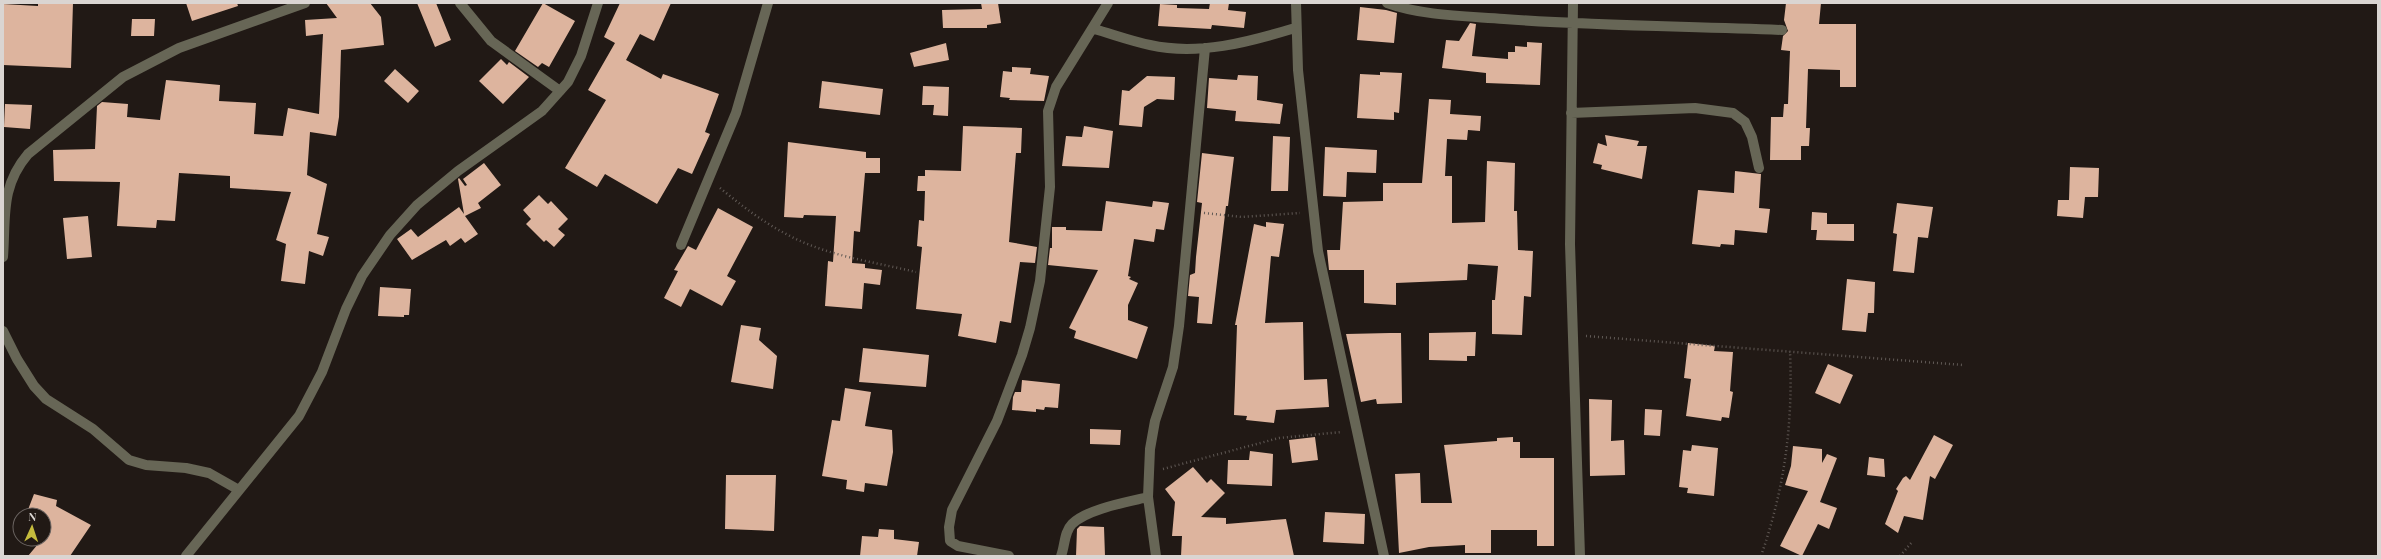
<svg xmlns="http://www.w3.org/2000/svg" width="2381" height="559" viewBox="0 0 2381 559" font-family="'Playfair Display',serif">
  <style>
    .building { fill: #ddb49e }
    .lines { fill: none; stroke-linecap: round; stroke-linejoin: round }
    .path { stroke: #605955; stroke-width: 2.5; stroke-dasharray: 1 3; stroke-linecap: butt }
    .minor { stroke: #676656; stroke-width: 10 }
  </style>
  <rect width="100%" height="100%" fill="#211915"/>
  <path class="building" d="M38 3H73L71 68 3 65V4L38 6Z
    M186 3H237L238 6 192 21Z
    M326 3H370L381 17 384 45 341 50 339 117 336 136 310 132 307 175 327 184 317 234 329 237 323 256 309 251 305 284 281 281 286 244 276 240 291 192 230 188V176L179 173 175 221 157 220 156 228 117 226 120 182 54 181 53 150 95 149 97 106 102 102 128 104 127 117 160 120 166 80 220 85 219 101 256 103 254 134 283 136 288 108 319 114 323 34 306 36 305 20 337 18Z
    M417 3H436L451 40 435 47Z
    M543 3 575 21 549 67 542 63 538 67 515 51Z
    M620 3H671L654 41 640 34 626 60 661 79 663 74 719 94 705 132 710 134 692 174 678 168 657 204 605 174 597 187 565 168 606 100 588 90 615 43 604 37Z
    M981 3H998L1001 23 987 25V28H943L942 10 982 9Z
    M1210 3H1229L1228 10 1246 12 1244 28 1212 25 1211 29 1158 26 1160 4 1177 5V8L1209 9Z
    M1786 3H1821L1819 24H1856V87H1840V70L1808 69 1806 128H1810L1809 146H1801V160H1770L1771 117H1783L1784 104H1788L1790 51 1781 50 1783 36 1788 31 1784 20Z
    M1360 7 1386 10 1397 13 1394 43 1357 40Z
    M132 19H155L154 36H131Z
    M1470 23 1476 24 1472 56 1508 59V52H1515V46L1527 47V42L1542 43 1540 85 1486 83V73L1442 68 1446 40 1459 41Z
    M946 43 949 60 914 67 910 53Z
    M501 59 507 65 509 62 529 77 503 104 479 81Z
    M1012 67 1031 68 1030 74 1049 76 1044 101 1009 100 1010 98 1000 97 1003 71 1012 72Z
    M395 69 419 91 408 103 384 81Z
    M1380 72 1402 73 1399 113 1394 112V120L1357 118 1360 74 1380 75Z
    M1238 75 1258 76 1257 100 1283 104 1280 124 1235 121 1236 111 1207 108 1209 78 1237 80Z
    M1147 76 1175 77 1174 100 1157 99 1144 107 1142 127 1119 125 1122 90 1129 91Z
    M822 81 883 89 880 115 819 108Z
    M923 86 949 87 948 116 933 115 934 105H922Z
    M1429 99 1451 100 1450 114 1481 116 1480 131 1468 130 1467 140 1447 139 1445 176H1452V223L1485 222 1487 161 1515 163 1514 211H1517L1518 250 1533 251 1531 297 1524 296 1522 335 1492 334V300H1495L1498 266 1468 264 1467 280 1396 283V305L1364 303V270H1329L1327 250H1340L1343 202 1383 201V183H1422Z
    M5 104 32 105 30 129 4 127Z
    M963 126 1022 128 1021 153H1016L1009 242 1037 247 1035 263 1020 262 1011 323 1000 321 996 343 958 336 962 314 916 309 922 247 917 246 919 220 924 221 925 191H917L918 176H925V170L961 171Z
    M1084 126 1113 131 1109 168 1062 166 1066 136 1082 137Z
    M1605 135 1639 141 1637 146H1647L1642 179 1601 169 1602 165 1593 163 1598 143 1607 146Z
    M1273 136 1290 137 1288 191H1271Z
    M788 142 866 152V158H880V173H865L860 232 854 231 852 263 865 264V268L882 270 880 285 864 283 862 309 825 306 828 261 833 262 836 216 804 215 803 218 784 217Z
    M1325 147 1377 150 1376 173 1347 172 1346 197 1323 196Z
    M1202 153 1234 157 1228 206H1226L1212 324 1197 323 1199 297 1188 296 1190 275 1195 273 1196 257 1202 203 1197 202Z
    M484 163 501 185 478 203 481 208 465 216 478 234 465 243 461 238 450 246 446 240 412 260 397 239 411 229 418 237 459 207 464 214 458 179 459 178 465 186 467 185 463 179Z
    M2070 167 2099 168 2098 197H2085L2083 218 2057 216 2058 200H2069Z
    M1735 171 1761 174 1759 208 1770 209 1767 233 1735 230 1734 245 1721 244 1720 247 1692 244 1698 190 1734 193Z
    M539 195 548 204 551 201 568 219 558 229 565 235 554 247 546 240 544 242 526 224 531 219 523 210Z
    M1106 201 1152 207 1153 201 1169 203 1164 230 1156 229 1154 242 1134 239 1128 276 1131 277 1129 279 1138 283 1128 305V320L1148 327 1137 359 1074 338 1076 331 1069 328 1098 270 1048 265 1050 248H1052V227H1066V230L1102 231Z
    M1897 203 1933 207 1928 238 1918 237 1914 273 1893 271 1897 234 1893 233Z
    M718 208 753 227 727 276 736 281 722 306 690 289 681 307 664 298 678 271 674 270 688 246 696 250Z
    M1812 212 1827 213V224H1854V241L1816 240 1817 230H1811Z
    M88 216 92 257 67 259 63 218Z
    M1266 222 1284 224 1279 257 1271 256 1265 323 1303 322 1304 380 1327 379 1329 407 1276 410 1274 423 1246 420 1247 416 1234 415 1237 325H1235L1254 224 1266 227Z
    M1847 279 1875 282 1874 313H1868L1866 332 1842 330Z
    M380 287 411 289 409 315H404V317L378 316Z
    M741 325 761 328 759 340 777 356 773 389 731 382Z
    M1476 332 1475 356H1467V361L1429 360V333Z
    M1390 333H1401L1402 403 1377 404 1376 399 1361 402 1346 334Z
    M1688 343 1715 346 1714 351 1733 352 1730 391 1733 392 1729 418 1722 417 1721 421 1686 416 1691 379 1684 378Z
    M863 348 929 355 926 387 859 382Z
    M1828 364 1853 375 1840 404 1815 393Z
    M1022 380 1060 384 1058 408 1045 407 1044 410 1036 409V412L1012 410 1013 397 1015 392H1021Z
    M845 388 871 392 865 426 892 430 893 452 887 486 865 483 864 492 846 489 847 480 822 476 832 420 840 421Z
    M1589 399 1612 400 1611 441 1624 440 1625 475 1590 476Z
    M1645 409 1662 410 1660 436 1644 435Z
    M1090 429 1121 430 1120 445 1090 444Z
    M1934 435 1953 445 1935 479 1930 476 1923 520 1904 516 1898 533 1885 524 1898 491 1896 489 1903 478 1906 476 1910 480Z
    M1315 437 1318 460 1292 463 1289 440Z
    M1513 437V442H1520V458H1554V546H1537V530H1491V553H1465V545L1429 547 1399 553 1395 474 1420 473 1421 503H1452L1444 445 1497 441V438Z
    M1692 445 1718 448 1714 496 1687 493 1688 488 1679 487 1683 450 1691 451Z
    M1793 446 1822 449V463L1827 454 1837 458 1820 502 1837 508 1829 529 1818 524 1802 556 1780 546 1808 491 1785 485 1791 466Z
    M1250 451 1273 454 1272 486 1227 484 1228 460H1249Z
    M1869 457 1884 459 1885 477 1867 475Z
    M1193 467 1207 483 1211 479 1225 493 1201 517 1226 518V524L1286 519 1294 556H1181L1182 536H1172L1175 502 1165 489Z
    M726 475H776L774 531 725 529Z
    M34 494 57 500 56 506 91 525 70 556H28L38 544 29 539H44V515H26Z
    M1325 512 1365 514 1364 544 1323 542Z
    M1080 526 1104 527 1105 556H1076L1077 529Z
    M879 529 894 530V539L919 542 917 556H860L862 536 878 537Z"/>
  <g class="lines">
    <path class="path" d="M720 188C742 206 764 223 790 236 828 256 874 262 916 272
      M1204 213 1242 217 1300 213
      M1586 336 1963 365
      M1163 469 1279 438 1342 432
      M1761 556C1785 487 1793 424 1790 351
      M1900 556 1912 542"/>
    <path class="minor" d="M460 3 491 41 560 91
      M1296 3 1298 70 1318 251 1384 556
      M1387 3C1423 16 1466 16 1504 19 1597 26 1690 26 1782 30
      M1573 3 1570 244 1580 556
      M1094 29C1112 34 1131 41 1150 45 1198 56 1249 42 1295 28
      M1571 113 1695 108 1733 113 1745 122 1752 137 1759 168
      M681 245 736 113 768 3
      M3 257C6 217 0 187 28 154L123 77 179 48 305 3
      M3 331 17 359 34 386 46 399 93 429 129 460 146 465 186 468 209 473 239 490
      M186 556 299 416 322 372 346 309 362 276 390 235 417 205 458 171 542 111 568 82 581 56 598 3
      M1009 556 958 546 950 541 949 527 952 510 997 421 1022 355 1030 328 1040 281 1050 187 1048 111 1056 87 1108 3
      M1061 556C1065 546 1064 532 1072 524 1087 509 1127 502 1148 497
      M1156 556 1148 497 1150 449 1155 421 1173 367 1179 326 1205 48"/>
  </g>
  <rect width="2381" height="559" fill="none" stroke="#dad5d2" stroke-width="8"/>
  <g transform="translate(32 527) rotate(3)"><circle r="19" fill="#211915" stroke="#6b6461"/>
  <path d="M0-3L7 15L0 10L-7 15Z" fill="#c5bc3d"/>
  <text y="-6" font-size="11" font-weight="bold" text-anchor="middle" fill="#dad5d2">N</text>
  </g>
</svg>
